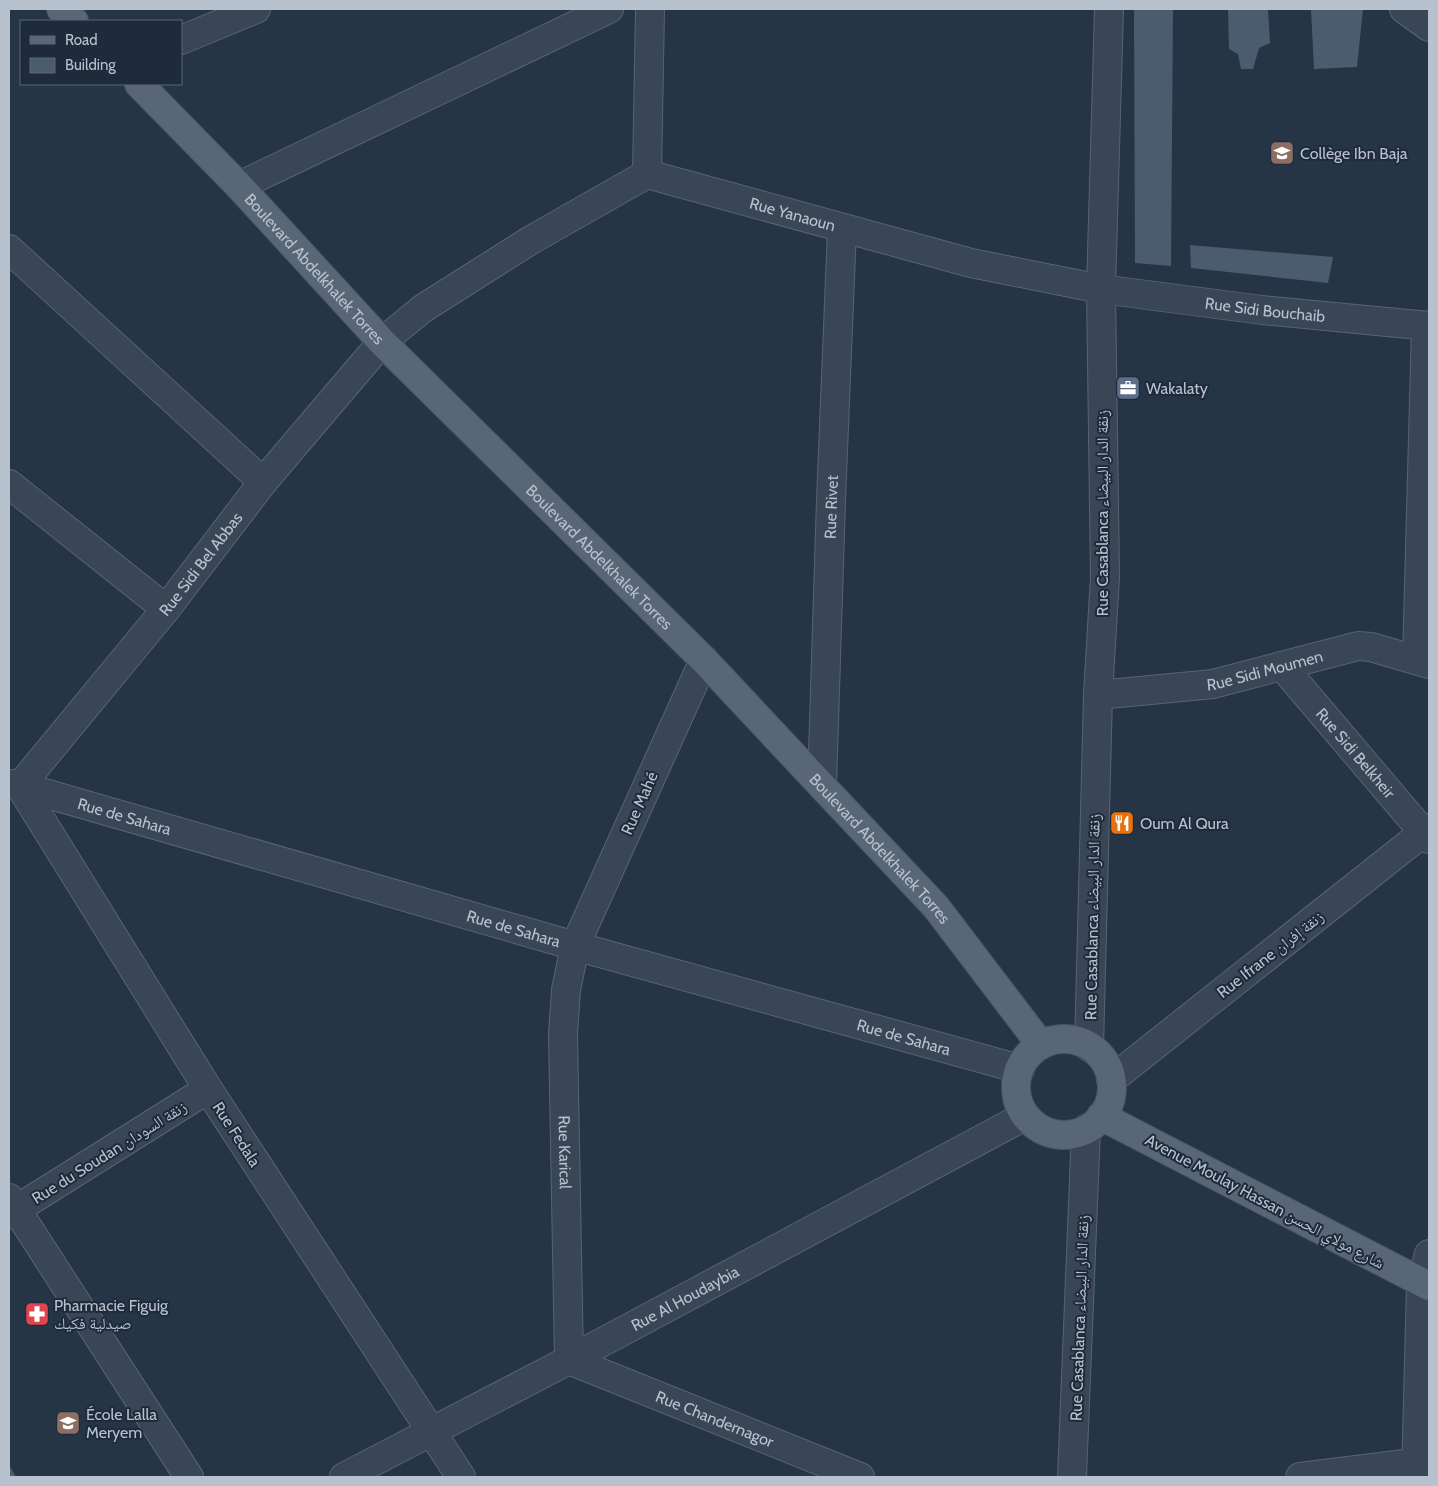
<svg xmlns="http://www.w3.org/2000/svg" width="1438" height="1486" viewBox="0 0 1438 1486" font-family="Cabin,'Noto Naskh Arabic',sans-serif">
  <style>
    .building { fill: #4c5c6f }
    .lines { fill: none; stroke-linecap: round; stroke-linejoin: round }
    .minor-casing { stroke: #596472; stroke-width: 30 }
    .major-casing { stroke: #475261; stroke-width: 30 }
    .minor { stroke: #3a4655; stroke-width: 28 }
    .major { stroke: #586675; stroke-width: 28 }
    .labels { text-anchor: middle; stroke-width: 4; stroke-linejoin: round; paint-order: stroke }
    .poi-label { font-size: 16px; fill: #b8c1ce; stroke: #1f2b3a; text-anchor: start }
    .street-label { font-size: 16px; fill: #b8c1ce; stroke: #1f2b3a }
  </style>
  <rect width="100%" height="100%" fill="#253546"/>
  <path class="building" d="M1134 9H1173L1171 266 1135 263Z
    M1228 9H1268L1270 43 1259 48 1253 69H1241L1238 54 1229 49Z
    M1311 9H1363L1357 67 1314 69Z
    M1190 245 1333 257 1328 283 1191 268Z
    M9 1465 16 1477H9Z"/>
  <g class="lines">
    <defs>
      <g id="minor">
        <path d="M1404 9 1429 27"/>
        <path d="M181 40 256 9"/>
        <path id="s1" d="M647 174 971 263 1101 289 1262 310 1429 326"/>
        <path d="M647 174 650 9"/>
        <path d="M239 186 609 9"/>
        <path d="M9 249 263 482"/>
        <path d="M9 484 166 609"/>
        <path id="s2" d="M704 660 575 946 566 990 563 1034 569 1360 860 1477"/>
        <path d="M1417 660 1426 326"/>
        <path id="s3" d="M1282 666 1429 839"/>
        <path id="s4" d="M1098 695 1213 684 1358 646 1371 647 1429 664"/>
        <path id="s5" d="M13 784 575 946 1020 1069"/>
        <path id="s6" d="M822 786 831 500 842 229"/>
        <path d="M1089 1047 1098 695 1105 577 1101 289 1109 9"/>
        <path d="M1111 1080 1429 828"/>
        <path d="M9 1198 189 1477"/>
        <path d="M9 1214 208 1089"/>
        <path id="s7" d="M344 1477 569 1360 1025 1116"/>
        <path id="s8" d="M461 1477 208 1089 20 786 166 609 263 482 382 342 422 309 531 240 647 174"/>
        <path d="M1072 1477 1086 1129"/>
        <path d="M1300 1477 1429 1461"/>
        <path d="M1416 1477 1421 1283 1429 1254"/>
      </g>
      <g id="major">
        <path d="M61 9 74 21"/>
        <path id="s9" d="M139 84 239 186 382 342 704 660 822 786 936 907 1041 1045"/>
        <circle cx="1064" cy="1087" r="48"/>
        <path d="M1101 1116 1429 1286"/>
      </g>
    </defs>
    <use href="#minor" class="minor-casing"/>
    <use href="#major" class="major-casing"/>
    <use href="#minor" class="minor"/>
    <use href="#major" class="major"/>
  </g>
  <defs>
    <symbol id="school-square" viewBox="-11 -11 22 22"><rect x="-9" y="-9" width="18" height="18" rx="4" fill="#8d6e63" stroke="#1f2b3a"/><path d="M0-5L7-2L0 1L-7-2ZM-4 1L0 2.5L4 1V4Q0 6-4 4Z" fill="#fff"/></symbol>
    <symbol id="office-square" viewBox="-11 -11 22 22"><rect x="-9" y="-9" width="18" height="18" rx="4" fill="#5c6f8a" stroke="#1f2b3a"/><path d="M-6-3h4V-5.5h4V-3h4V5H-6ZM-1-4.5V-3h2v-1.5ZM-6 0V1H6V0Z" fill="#fff"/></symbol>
    <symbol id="restaurant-square" viewBox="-11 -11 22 22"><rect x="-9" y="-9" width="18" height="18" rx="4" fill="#e8710a" stroke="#1f2b3a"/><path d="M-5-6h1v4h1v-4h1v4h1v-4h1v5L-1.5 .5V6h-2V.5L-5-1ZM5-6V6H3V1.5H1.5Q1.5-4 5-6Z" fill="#fff"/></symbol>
    <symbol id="pharmacy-square" viewBox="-11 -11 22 22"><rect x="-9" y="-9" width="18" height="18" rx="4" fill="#e0444e" stroke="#1f2b3a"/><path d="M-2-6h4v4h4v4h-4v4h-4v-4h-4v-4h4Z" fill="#fff"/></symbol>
  </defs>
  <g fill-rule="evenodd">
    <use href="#school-square" x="1268" y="139" width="28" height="28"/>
    <use href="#office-square" x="1114" y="374" width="28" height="28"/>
    <use href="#restaurant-square" x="1108" y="809" width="28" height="28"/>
    <use href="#pharmacy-square" x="23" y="1300" width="28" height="28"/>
    <use href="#school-square" x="54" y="1409" width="28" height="28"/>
  </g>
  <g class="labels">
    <g class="poi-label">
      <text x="1300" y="159">Collège Ibn Baja</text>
      <text x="1146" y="394">Wakalaty</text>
      <text x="1140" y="829">Oum Al Qura</text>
      <text x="54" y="1311">Pharmacie Figuig<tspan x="54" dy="18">صيدلية فكيك</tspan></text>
      <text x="86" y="1420">École Lalla<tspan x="86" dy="18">Meryem</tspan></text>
    </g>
    <g class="street-label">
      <text dy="6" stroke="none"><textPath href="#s1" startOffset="151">Rue Yanaoun</textPath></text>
      <text dy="6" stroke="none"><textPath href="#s9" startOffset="255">Boulevard Abdelkhalek Torres</textPath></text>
      <text dy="6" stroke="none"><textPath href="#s1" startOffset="634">Rue Sidi Bouchaib</textPath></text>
      <text dy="6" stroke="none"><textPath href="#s6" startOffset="279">Rue Rivet</textPath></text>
      <text transform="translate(1102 513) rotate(-90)" y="6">Rue Casablanca زنقة الدار البيضاء</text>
      <text dy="6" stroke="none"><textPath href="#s9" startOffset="660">Boulevard Abdelkhalek Torres</textPath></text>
      <text dy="6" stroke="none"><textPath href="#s8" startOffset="1106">Rue Sidi Bel Abbas</textPath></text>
      <text dy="6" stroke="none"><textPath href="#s4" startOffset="169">Rue Sidi Moumen</textPath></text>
      <text dy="6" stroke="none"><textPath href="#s3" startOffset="114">Rue Sidi Belkheir</textPath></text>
      <text transform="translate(639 803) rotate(-66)" y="6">Rue Mahé</text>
      <text dy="6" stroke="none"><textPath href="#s5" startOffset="116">Rue de Sahara</textPath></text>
      <text dy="6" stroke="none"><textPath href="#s9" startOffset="1065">Boulevard Abdelkhalek Torres</textPath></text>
      <text transform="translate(1092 917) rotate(-89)" y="6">Rue Casablanca زنقة الدار البيضاء</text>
      <text dy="6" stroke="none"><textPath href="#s5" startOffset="521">Rue de Sahara</textPath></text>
      <text transform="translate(1270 954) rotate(-38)" y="6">Rue Ifrane زنقة إفران</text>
      <text dy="6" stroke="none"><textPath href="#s5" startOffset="926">Rue de Sahara</textPath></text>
      <text transform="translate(237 1134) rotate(57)" y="6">Rue Fedala</text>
      <text transform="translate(109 1152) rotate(-32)" y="6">Rue du Soudan زنقة السودان</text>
      <text dy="6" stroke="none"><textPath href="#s2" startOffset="521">Rue Karical</textPath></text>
      <text transform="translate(1265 1201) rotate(28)" y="6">Avenue Moulay Hassan شارع مولاي الحسن</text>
      <text dy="6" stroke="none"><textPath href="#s7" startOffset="385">Rue Al Houdaybia</textPath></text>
      <text transform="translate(1079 1318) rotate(-88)" y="6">Rue Casablanca زنقة الدار البيضاء</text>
      <text dy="6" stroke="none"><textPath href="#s2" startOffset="886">Rue Chandernagor</textPath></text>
    </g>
  </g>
  <rect width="1438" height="1486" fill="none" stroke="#b8c1ce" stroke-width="20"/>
  <rect x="20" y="20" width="162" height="65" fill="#1f2b3a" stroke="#5c6775"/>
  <rect x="30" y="36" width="25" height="8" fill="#586675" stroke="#5c6775"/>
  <text x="65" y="45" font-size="15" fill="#b8c1ce">Road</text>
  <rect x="30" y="58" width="25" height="15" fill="#4c5c6f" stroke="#5c6775"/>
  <text x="65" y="70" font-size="15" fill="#b8c1ce">Building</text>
</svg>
